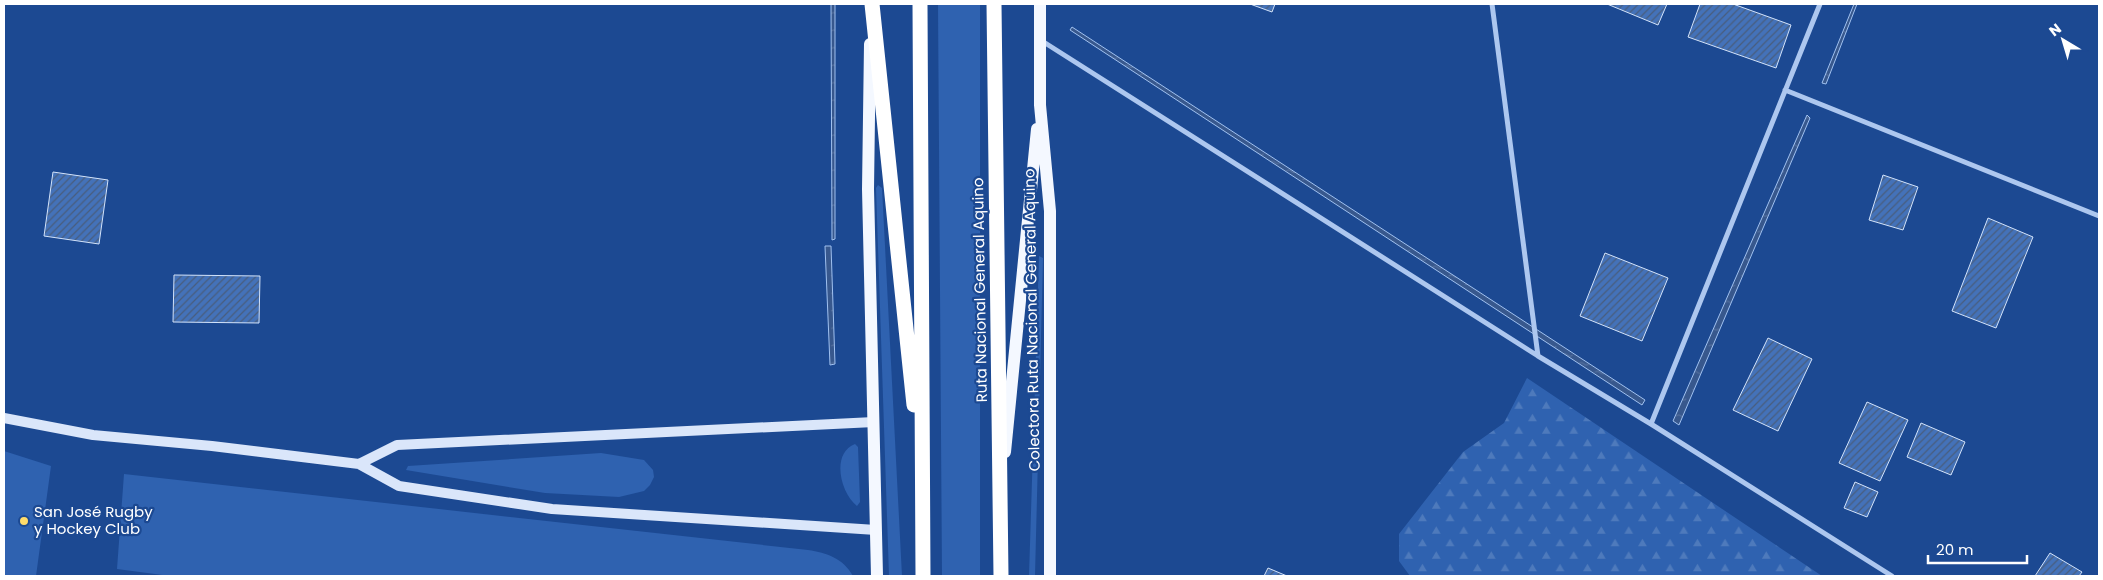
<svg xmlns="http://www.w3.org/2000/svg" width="2103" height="580" viewBox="0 0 2103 580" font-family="Poppins,sans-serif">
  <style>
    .green { fill: #2f62b0 }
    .forest { fill: url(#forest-firs) }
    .water { fill: url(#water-ripples); stroke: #a0c1f0 }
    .building { fill: url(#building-hatch); stroke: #d3e3fa }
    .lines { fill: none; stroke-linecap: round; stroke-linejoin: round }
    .street { stroke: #adc7ef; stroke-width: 5 }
    .secondary { stroke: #dae6fa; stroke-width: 10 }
    .primary { stroke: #f4f8ff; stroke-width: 12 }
    .highway { stroke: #fff; stroke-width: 15 }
    .poi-dot { fill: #ffdc6b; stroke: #1c4992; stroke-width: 2 }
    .labels { text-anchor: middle; stroke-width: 4.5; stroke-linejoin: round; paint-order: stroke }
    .street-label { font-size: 15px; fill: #fff; stroke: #1c4992 }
    .poi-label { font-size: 15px; fill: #fff; stroke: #1c4992; text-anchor: start }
  </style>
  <defs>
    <pattern id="forest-firs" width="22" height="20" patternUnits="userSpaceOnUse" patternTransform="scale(1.25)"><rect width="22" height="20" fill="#2f62b0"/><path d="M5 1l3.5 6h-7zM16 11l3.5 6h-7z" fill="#4e7abc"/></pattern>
    <pattern id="water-ripples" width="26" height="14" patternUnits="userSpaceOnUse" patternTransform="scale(1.25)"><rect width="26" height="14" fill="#38588d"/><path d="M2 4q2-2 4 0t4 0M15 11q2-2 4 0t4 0" fill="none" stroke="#56719e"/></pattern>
    <pattern id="building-hatch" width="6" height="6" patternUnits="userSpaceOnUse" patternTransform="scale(1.25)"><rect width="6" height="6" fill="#4472b9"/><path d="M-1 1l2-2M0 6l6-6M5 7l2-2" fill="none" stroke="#485d7d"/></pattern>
  </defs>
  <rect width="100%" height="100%" fill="#1c4992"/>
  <path class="green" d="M938 4H980V576H942Z
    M878 185 882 188 902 576H889L876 188Z
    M1039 256 1043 258 1035 576H1029Z
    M855 444 858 447 860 502 857 506C840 493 831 453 855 444Z
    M4 451 51 466 36 576H4Z
    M601 453 644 460 653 470 654 477 650 485 644 491 619 497 545 493 406 470 408 466Z
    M124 474 808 550C827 553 843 558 853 576H170L117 569Z"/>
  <path class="forest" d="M1527 378 1822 576H1410L1399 561V534L1463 452 1504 423Z"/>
  <path class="water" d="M831 4H835V239L832 240Z
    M1854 4H1857L1826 84 1822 83Z
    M1072 27 1645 400 1642 405 1070 30Z
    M1807 115 1810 118 1679 425 1673 421Z
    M825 246H831L835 364 830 365Z"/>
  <path class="building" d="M1250 4H1275L1272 12Z
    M1607 4H1667L1658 25Z
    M1700 4H1733L1791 25 1776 68 1688 37Z
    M53 172 108 180 99 244 44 236Z
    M1883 175 1918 187 1903 230 1869 220Z
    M1988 218 2033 237 1996 328 1952 311Z
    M1605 253 1668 278 1642 341 1580 316Z
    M174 275 260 276 259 323 173 322Z
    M1768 338 1812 359 1778 431 1733 410Z
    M1867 402 1908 420 1880 481 1839 463Z
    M1921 423 1965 442 1951 475 1907 457Z
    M1855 482 1878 492 1867 517 1844 508Z
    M2050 553 2082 572 2079 576H2035Z
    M1268 568 1287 576H1264Z"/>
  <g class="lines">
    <path class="street" d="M1492 4 1538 356
      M1042 41 1538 356 1651 424 1892 576
      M1785 90 2099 216
      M1651 424 1820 4"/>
    <path class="secondary" d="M4 418 93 435 212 446 359 464 399 486 552 509 876 530
      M359 464 397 445 874 422"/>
    <path class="primary" d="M1040 4V105L1050 211V576
      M870 44 868 189 877 576
      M1005 452 1037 129"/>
    <path class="highway" d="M872 4 914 405
      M920 4 923 576
      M994 4 1001 576"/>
  </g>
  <circle class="poi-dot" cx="24" cy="521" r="5"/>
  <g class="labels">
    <g class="street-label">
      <text transform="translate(980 290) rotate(-91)" y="5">Ruta Nacional General Aquino</text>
      <text transform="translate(1032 320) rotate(-91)" y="5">Colectora Ruta Nacional General Aquino</text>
    </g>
    <g class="poi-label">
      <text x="34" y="517">San José Rugby<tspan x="34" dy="17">y Hockey Club</tspan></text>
    </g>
  </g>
  <rect width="2103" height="580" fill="none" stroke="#ffffff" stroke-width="10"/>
  <g transform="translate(2063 40) rotate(322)" stroke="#1c4992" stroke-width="4" paint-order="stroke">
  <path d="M0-4L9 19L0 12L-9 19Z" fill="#ffffff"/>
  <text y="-8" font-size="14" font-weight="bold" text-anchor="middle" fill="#ffffff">N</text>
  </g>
  <path d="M1928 555v8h99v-8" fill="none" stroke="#ffffff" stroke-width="2.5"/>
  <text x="1936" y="555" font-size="15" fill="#ffffff" stroke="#1c4992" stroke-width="4" paint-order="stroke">20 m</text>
</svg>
